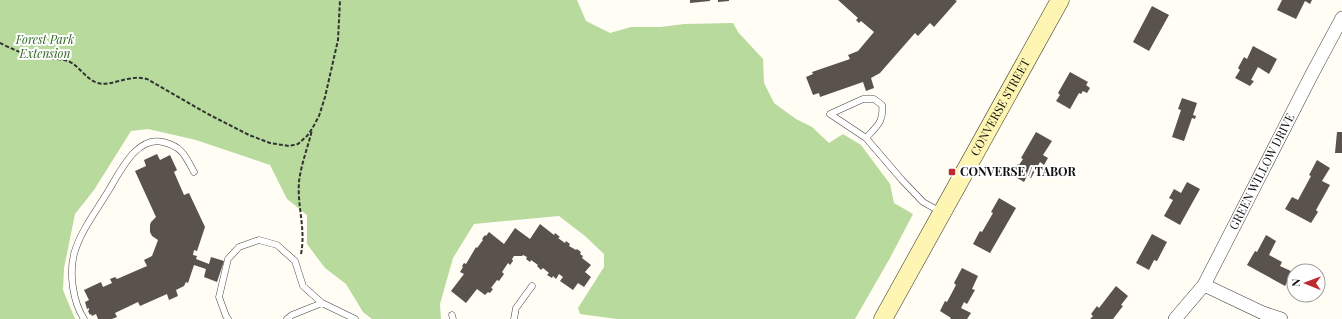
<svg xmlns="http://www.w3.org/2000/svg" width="1342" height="319" viewBox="0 0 1342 319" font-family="'Playfair Display',serif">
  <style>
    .forest { fill: #b8da9d }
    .building { fill: #59524d }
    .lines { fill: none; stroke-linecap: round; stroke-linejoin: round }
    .service-casing { stroke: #434343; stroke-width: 7 }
    .minor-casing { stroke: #434343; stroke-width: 14 }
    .secondary-casing { stroke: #323232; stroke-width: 19 }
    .path { stroke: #323232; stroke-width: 2; stroke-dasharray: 4 2; stroke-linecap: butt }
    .service { stroke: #fff; stroke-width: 6 }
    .minor { stroke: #fff; stroke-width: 13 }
    .secondary { stroke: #fdf5b1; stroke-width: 18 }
    .poi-dot { fill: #bf2a30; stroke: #fff; stroke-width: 1.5 }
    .labels { text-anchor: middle; stroke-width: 4; stroke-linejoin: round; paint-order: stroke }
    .park-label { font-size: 12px; font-style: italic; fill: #2f6821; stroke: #fff }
    .street-label { font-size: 12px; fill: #101010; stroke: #fff }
    .poi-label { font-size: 12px; font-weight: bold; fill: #101010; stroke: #fff; text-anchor: start }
  </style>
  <rect width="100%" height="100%" fill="#fffdf4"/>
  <path class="forest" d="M0 0H577L586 21 610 33 631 27H661L684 24 733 23 738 32 763 59 764 83 774 103 796 119 812 127 829 143 843 134 861 145 890 184 894 203 913 214 890 258 855 319H617L580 314 578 308 604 267V254L585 236 559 216 474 224 453 258 440 304 441 319H372L363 312 346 284 325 268 307 244V215L287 199 270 165 196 140 148 129 131 131 94 190 75 214 64 268 63 290 75 319H0Z"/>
  <path class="building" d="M690 0H710V1L690 3Z
    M718 0H729V1L718 2Z
    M838 0H955L957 1 934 27 930 23 918 36 915 33 880 73 871 78 874 88 866 91 863 82 820 97 819 93 813 95 806 77 813 74 812 72 850 59 848 55 858 51 874 32 861 21 859 23 856 20 858 18Z
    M1282 0H1312L1310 4 1305 1 1296 19 1277 10Z
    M1152 6 1169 15 1149 51 1133 42Z
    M1253 46 1277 59 1269 74 1258 67 1251 80 1254 81 1250 86 1235 78 1240 70 1238 68 1244 57 1247 59Z
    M1070 72 1088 82 1086 85 1090 88 1087 93 1083 91 1081 94 1079 93 1070 109 1056 101 1060 95 1058 93Z
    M1182 98 1197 103 1193 115 1196 116 1195 119 1192 118 1184 141 1172 137 1181 110 1178 109Z
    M1036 132 1052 141 1043 155 1048 158 1044 165 1040 162 1031 178 1027 176 1024 182 1012 175 1018 164 1019 165 1023 159 1021 158Z
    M1337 132H1342V153H1335Z
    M157 154 160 160 170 155 177 170 174 172 184 195 189 193 205 227 197 251 194 250 193 255 197 256 196 259 209 264 211 257 224 261 217 282 204 277 206 269 194 265 188 283 186 282 184 286 176 290 178 296 169 300 167 294 140 306 138 302 115 313 117 317 112 319H98L96 314 92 316 91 314 90 315 88 311 89 310V308L87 309 85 302 89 300 84 290 101 282 103 287 112 283 110 279 115 277 117 279 147 266 144 260 152 256 158 240 152 236 150 232V225L151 222 156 217 135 171 146 166 144 160Z
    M1317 160 1330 168 1322 181 1330 185 1316 210 1318 212 1311 223 1285 209 1292 197 1298 200 1311 176 1309 175Z
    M1187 182 1200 189 1180 225 1164 216 1173 200 1169 198 1174 189 1181 193Z
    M999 198 1016 208 990 253 973 244 980 231 982 232 993 213 991 212Z
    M540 224 554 235 555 233 560 237 558 238 565 243 566 241 570 244 569 246 576 250 577 249 581 252 580 254 583 256 582 258 591 265 585 272 591 277 584 287 578 283 573 290 560 281 563 277 559 274 556 279 553 276 552 278 547 275 549 273 543 268 541 270 537 266 538 265 531 260 530 262 526 259 527 257 523 255 522 256H514L512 259 513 261 510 265 508 263 502 272 504 274 499 281 497 280 491 288 493 289 490 293 488 292 485 295 477 289 466 303 451 291 464 274 460 272 463 267 462 266 464 263 466 264 476 247 477 248 483 240 482 239 485 235 486 236 489 232 504 244 515 228 530 239Z
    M1152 234 1167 242 1157 261 1154 260 1149 270 1136 263Z
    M1266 235 1276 241 1269 255 1282 262 1280 266 1293 272 1285 286 1247 265 1255 251 1257 252Z
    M962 268 978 276 972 289 975 290 967 304 964 302 961 308 971 313 967 319H950L951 318 940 311 945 301 947 302 956 285 954 283Z
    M1116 286 1128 296 1121 305 1123 306 1113 319H1090L1093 316 1091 314 1097 306 1099 308Z"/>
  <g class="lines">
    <defs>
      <path id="service" d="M866 138 830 114 863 99H874L882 105C884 122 877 126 866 138L902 180 923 202 941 212
        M452 315 453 319
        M84 319C73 302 69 274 74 254 80 232 95 213 107 193 119 174 136 135 163 142 183 147 185 156 194 172
        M228 319 226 316 219 297 228 259 239 247 259 240 277 245 295 261 303 286 322 303 355 319
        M287 319 292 315 322 303
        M514 319 516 308 532 286"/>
      <g id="minor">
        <path d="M1204 285 1263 313 1281 319"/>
        <path id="s1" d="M1175 319 1204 285 1312 74 1342 18"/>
      </g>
      <g id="secondary">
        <path id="s2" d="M883 319 1060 0"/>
      </g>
    </defs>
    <use href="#service" class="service-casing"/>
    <use href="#minor" class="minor-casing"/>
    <use href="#secondary" class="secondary-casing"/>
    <path class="path" d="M0 43C10 48 27 56 37 57 47 59 59 58 68 61 80 66 85 79 98 83 112 87 128 74 147 79L208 114 249 135 270 143 289 146 298 144 307 136 312 129 319 116 325 97 338 40 340 0
      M301 254C306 229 297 206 299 182 301 164 308 147 312 130"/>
    <use href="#service" class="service"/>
    <use href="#minor" class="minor"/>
    <use href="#secondary" class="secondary"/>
  </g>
  <rect class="poi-dot" x="948" y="168" width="8" height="8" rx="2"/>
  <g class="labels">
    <g class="park-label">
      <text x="45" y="44">Forest Park<tspan x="45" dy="14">Extension</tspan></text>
    </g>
    <g class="street-label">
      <text dy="4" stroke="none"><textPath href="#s2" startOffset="242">CONVERSE STREET</textPath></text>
      <text dy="4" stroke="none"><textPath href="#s1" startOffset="172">GREEN WILLOW DRIVE</textPath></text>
    </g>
    <g class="poi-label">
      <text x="960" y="176">CONVERSE / TABOR</text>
    </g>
  </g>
  <g transform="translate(1306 283) rotate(271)"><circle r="19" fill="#ffffff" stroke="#9f9f9f"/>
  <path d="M0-3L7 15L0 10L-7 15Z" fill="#bf2a30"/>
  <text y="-6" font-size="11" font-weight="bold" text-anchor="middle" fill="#101010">N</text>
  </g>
</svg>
